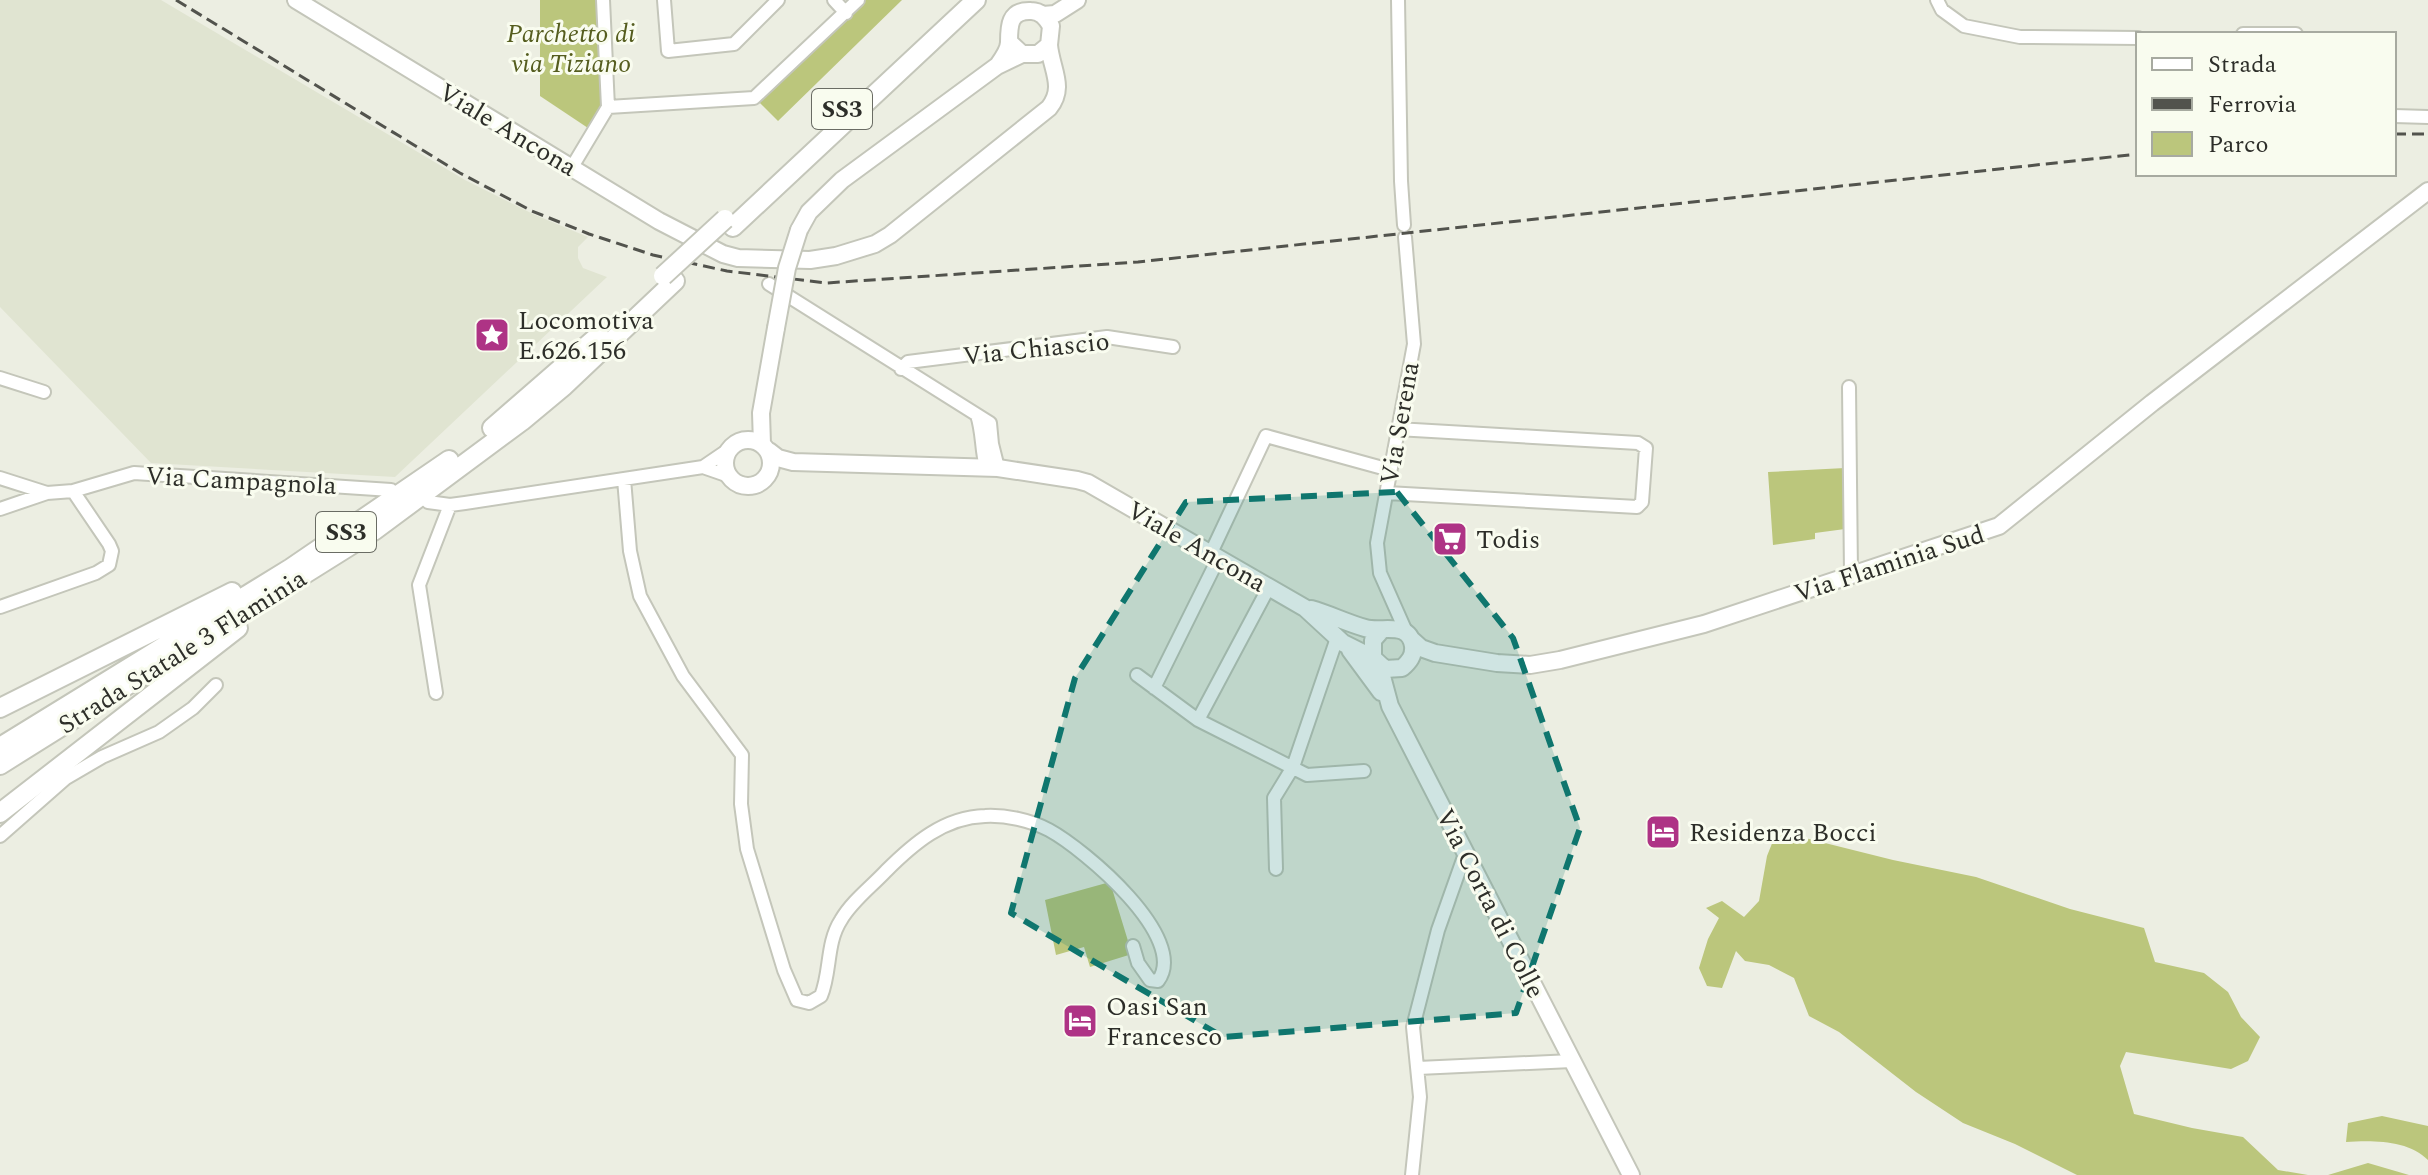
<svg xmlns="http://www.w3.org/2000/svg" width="2428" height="1175" viewBox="0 0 2428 1175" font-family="Spectral,serif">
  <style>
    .built { fill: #e0e4d1 }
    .green { fill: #bbc67c }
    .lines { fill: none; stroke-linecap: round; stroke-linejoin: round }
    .minor-casing { stroke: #c4c6ba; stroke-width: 16 }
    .major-casing { stroke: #c4c6ba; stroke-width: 20 }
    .highway-casing { stroke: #c4c6ba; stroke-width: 22 }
    .minor { stroke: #fff; stroke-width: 12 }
    .major { stroke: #fff; stroke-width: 16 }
    .highway { stroke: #fff; stroke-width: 18 }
    .rail { stroke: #52534d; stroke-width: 3; stroke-dasharray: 12 6; stroke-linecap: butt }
    .major-bridge-casing { stroke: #c4c6ba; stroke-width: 20; stroke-linecap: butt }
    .highway-bridge-casing { stroke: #c4c6ba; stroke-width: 22; stroke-linecap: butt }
    .major-bridge { stroke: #fff; stroke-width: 16 }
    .highway-bridge { stroke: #fff; stroke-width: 18 }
    .marked { fill: #0f766e; fill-opacity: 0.2; stroke: #0f766e; stroke-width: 6; stroke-dasharray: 16 10; stroke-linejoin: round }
    .labels { text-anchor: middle; stroke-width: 6; stroke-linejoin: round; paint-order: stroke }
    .shield { fill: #f9fcef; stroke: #6a6c64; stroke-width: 2 }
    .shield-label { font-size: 24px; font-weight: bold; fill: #2d2e29 }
    .park-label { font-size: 26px; font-style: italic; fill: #555d1f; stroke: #f9fcef }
    .street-label { font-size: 26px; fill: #2d2e29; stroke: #f9fcef }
    .poi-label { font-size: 26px; fill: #2d2e29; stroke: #f9fcef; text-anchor: start }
  </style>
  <rect width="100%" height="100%" fill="#eceee2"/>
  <path class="built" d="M0 0H161L465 180 533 214 588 237 578 247V258L583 268 607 277 395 477 151 463 0 307Z"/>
  <path class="green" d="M540 0H601L603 103 588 128 540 96Z
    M859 0H902L778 121 755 98Z
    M1845 468V529L1815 533V539L1773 545 1768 472Z
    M1777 831 1893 860 1976 877 2070 909 2144 928 2155 962 2204 973 2228 992 2241 1017 2260 1037 2248 1061 2231 1069 2126 1052 2120 1066 2134 1114 2192 1128 2243 1137 2278 1170 2308 1175H2077L2015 1144 1963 1123 1916 1092 1839 1032 1809 1016 1794 978 1769 965 1745 961 1736 951 1722 988 1707 986 1699 968 1708 939 1719 918 1706 908 1722 901 1744 917 1759 901 1767 856Z
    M1110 882 1132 954 1090 967 1084 947 1056 955 1045 900Z
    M2382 1116 2428 1126V1160C2409 1140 2372 1140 2346 1142L2348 1123Z
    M2368 1163 2409 1175H2328Z"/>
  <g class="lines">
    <defs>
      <path id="minor" d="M603 0 608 107
        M664 0 668 51 734 44 778 0
        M834 0 846 13
        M1398 0 1401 181 1404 225
        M1937 0 1942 10 1964 26 2020 37 2138 38
        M2243 34H2296
        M2394 116 2428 117
        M572 167 608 107 754 98 858 0
        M1405 237 1414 344 1377 543 1380 573 1407 634
        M769 284 990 423 992 444 998 468
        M901 369 908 362 1107 337 1173 347
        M0 378 44 392
        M1849 387 1851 574
        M977 415C983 433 981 449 986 467
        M703 467 728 450
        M0 478 47 493
        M624 479 630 551 640 596 683 676 742 755 741 804 747 849 784 970 797 1000 809 1003 821 996C831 972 826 943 841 920 852 901 871 887 886 871 913 844 944 817 985 816 1006 815 1030 820 1049 830 1084 849 1190 938 1158 981L1150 980 1138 963 1133 946
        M1387 493 1637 507 1642 502 1646 448 1638 443 1397 429
        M428 502 450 505 465 503 703 467 729 476
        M0 509 47 493 73 491 134 473 391 490
        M1210 555 1266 436 1390 470
        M0 607 96 573 109 565 112 551 109 544 73 491
        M1137 675 1198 720 1307 775 1364 771
        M1154 688 1218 559
        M436 693 419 585 450 505
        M1198 720 1269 587
        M0 836 66 778 102 757 159 732 193 708 216 685
        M1276 869 1274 798 1293 767 1337 638
        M1418 1068 1572 1061
        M1412 1175 1420 1097 1413 1027 1438 930 1465 854"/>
      <path id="major" d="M296 0 659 221 723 254 738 258 810 260 836 256 875 244 890 235 1049 108C1066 87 1051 69 1049 45
        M1043 15 1055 14 1077 0
        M998 65C1003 58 1009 50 1009 42 1009 26 1009 10 1031 11 1041 11 1046 18 1051 26L1049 45 1038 54H1022L1009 42
        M799 230 809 212 842 180 997 66 1022 54
        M725 463a23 23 0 1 1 46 0a23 23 0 1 1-46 0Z
        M762 444 761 413 776 328
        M769 451 778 458 793 462 998 468 1077 480 1088 483 1305 608 1343 643 1373 658
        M1311 609C1329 614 1347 623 1365 628 1382 633 1409 620 1413 646 1414 656 1409 662 1402 668L1385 669 1373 658V640L1381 631
        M1411 639 1421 648 1435 653 1497 663 1530 665 1560 660 1704 624 1999 526 2152 403 2428 191
        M1350 650 1381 692
        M1379 665 1390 706 1631 1175"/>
      <path id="highway" d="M733 227 976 0
        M492 428 599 335
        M0 708 232 592
        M0 747 291 568 449 460
        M0 765 375 530 522 421 564 386 675 281
        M0 813 238 628"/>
    </defs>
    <use href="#minor" class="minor-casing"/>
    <use href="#major" class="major-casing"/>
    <use href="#highway" class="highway-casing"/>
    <use href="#minor" class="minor"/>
    <use href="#major" class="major"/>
    <use href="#highway" class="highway"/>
    <path class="rail" d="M176 0 460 173 532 211 589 234 653 255 727 271 826 283 1138 262 2138 154
      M2394 134H2428"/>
    <defs>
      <path id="major-bridge" d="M776 328 787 268 799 230"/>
      <path id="highway-bridge" d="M663 276 725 219"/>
    </defs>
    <use href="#major-bridge" class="major-bridge-casing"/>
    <use href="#highway-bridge" class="highway-bridge-casing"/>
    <use href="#major-bridge" class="major-bridge"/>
    <use href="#highway-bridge" class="highway-bridge"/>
  </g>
  <path class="marked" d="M1397 492 1513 638 1580 828 1516 1013 1223 1037 1011 913 1075 678 1186 502Z"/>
  <defs>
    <symbol id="sight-square" viewBox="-11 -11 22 22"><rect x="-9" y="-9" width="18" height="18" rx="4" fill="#ae3385" stroke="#f9fcef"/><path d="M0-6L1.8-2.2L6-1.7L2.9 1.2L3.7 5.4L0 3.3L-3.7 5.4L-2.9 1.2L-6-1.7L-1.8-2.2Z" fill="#fff"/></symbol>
    <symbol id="supermarket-square" viewBox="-11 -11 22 22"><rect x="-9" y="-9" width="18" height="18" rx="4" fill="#ae3385" stroke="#f9fcef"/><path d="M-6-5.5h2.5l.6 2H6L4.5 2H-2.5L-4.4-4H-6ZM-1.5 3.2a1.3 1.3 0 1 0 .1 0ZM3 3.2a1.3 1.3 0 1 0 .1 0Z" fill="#fff"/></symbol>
    <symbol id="hotel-square" viewBox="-11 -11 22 22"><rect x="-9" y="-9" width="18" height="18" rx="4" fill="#ae3385" stroke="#f9fcef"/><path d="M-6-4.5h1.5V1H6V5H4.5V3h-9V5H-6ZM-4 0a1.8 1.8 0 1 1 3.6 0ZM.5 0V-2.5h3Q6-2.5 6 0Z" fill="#fff"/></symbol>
  </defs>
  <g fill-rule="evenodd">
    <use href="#sight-square" x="472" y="315" width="40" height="40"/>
    <use href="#supermarket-square" x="1430" y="519" width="40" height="40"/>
    <use href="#hotel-square" x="1643" y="812" width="40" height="40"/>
    <use href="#hotel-square" x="1060" y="1001" width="40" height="40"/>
  </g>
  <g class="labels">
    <g class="shield">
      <rect x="812" y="89" width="60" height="40" rx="6"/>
      <rect x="316" y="512" width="60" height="40" rx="6"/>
    </g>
    <g class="shield-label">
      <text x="842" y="117">SS3</text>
      <text x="346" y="540">SS3</text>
    </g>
    <g class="park-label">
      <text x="571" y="42">Parchetto di<tspan x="571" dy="30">via Tiziano</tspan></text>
    </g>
    <g class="street-label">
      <text transform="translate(508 129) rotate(31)" y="9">Viale Ancona</text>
      <text transform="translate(1036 348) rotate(-6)" y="9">Via Chiascio</text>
      <text transform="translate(1399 423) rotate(-80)" y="9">Via Serena</text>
      <text transform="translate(241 480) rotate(3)" y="9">Via Campagnola</text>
      <text transform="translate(1197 546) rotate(30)" y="9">Viale Ancona</text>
      <text transform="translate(1889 563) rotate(-18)" y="9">Via Flaminia Sud</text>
      <text transform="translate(182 651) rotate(-32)" y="9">Strada Statale 3 Flaminia</text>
      <text transform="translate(1491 903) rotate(63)" y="9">Via Corta di Colle</text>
    </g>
    <g class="poi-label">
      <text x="518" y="329">Locomotiva<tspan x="518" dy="30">E.626.156</tspan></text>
      <text x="1476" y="548">Todis</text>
      <text x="1689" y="841">Residenza Bocci</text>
      <text x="1106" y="1015">Oasi San<tspan x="1106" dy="30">Francesco</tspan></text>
    </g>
  </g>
  <rect x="2136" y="32" width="260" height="144" fill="#f9fcef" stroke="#a7aaa0" stroke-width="2"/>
  <rect x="2152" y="58" width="40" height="12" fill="#ffffff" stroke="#a7aaa0" stroke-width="2"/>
  <text x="2208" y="72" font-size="24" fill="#2d2e29">Strada</text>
  <rect x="2152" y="98" width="40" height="12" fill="#52534d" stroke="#a7aaa0" stroke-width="2"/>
  <text x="2208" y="112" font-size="24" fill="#2d2e29">Ferrovia</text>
  <rect x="2152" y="132" width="40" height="24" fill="#bbc67c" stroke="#a7aaa0" stroke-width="2"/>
  <text x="2208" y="152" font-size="24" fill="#2d2e29">Parco</text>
</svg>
